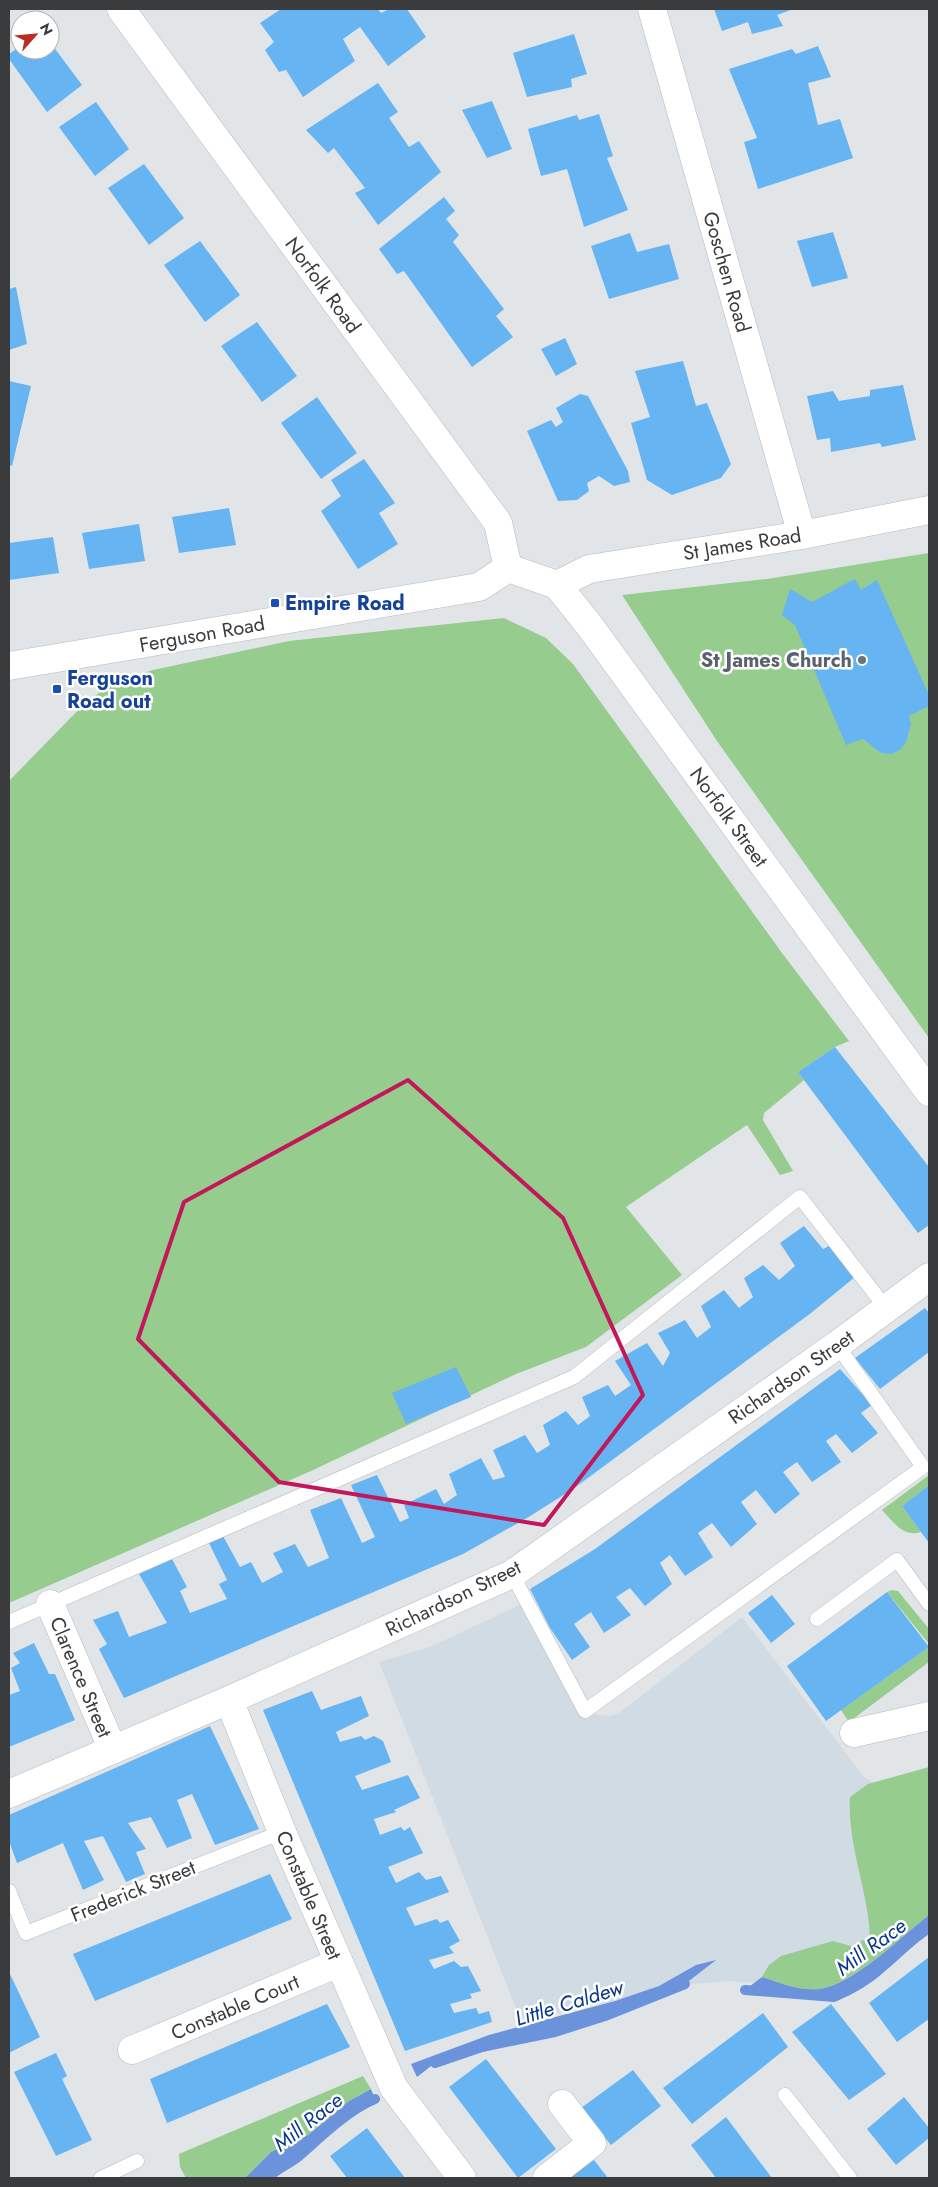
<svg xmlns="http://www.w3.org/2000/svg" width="938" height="2187" viewBox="0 0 938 2187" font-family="Jost,sans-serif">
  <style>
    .built { fill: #d1dbe4 }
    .green { fill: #96cc8e }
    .water { fill: #6b93dc }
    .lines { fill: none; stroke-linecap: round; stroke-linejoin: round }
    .stream { stroke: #6b93dc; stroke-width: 10 }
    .building { fill: #67b4f2 }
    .service-casing { stroke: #b7babe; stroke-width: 15 }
    .minor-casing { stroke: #b7babe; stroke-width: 29 }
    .tertiary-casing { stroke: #b7babe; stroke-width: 29 }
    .service { stroke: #fff; stroke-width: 14 }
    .minor { stroke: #fff; stroke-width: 28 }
    .tertiary { stroke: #fff; stroke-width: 28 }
    .marked { fill: none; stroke: #c2185b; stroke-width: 4; stroke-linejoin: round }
    .transit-dot { fill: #1a4fb4; stroke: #fff; stroke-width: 2 }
    .worship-dot { fill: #6b7280; stroke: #fff; stroke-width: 2 }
    .labels { text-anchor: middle; stroke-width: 5; stroke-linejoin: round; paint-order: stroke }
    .street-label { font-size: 20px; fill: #3a3b3c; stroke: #fff }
    .transit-label { font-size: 20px; font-weight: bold; fill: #164399; stroke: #fff; text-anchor: start }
    .worship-label { font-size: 20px; font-weight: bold; fill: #5b616d; stroke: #fff; text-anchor: end }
    .water-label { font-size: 21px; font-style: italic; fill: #0b378b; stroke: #fff }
  </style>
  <rect width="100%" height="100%" fill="#e1e5e8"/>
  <path class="built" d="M526 1602 590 1714 608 1716 618 1714 742 1617 864 1777 875 1783 929 1770V1921L872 1969 835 1982 804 1987 731 1981 667 1986 598 2005 521 2021 379 1662 430 1647Z"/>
  <path class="green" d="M929 553V1038L717 741 622 595 767 579Z
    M504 618 546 638 573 664 782 953 849 1041 835 1047 798 1072 804 1080 764 1113 763 1120 793 1171 780 1175 747 1125 626 1207 682 1275 586 1347 516 1374 311 1471 9 1603V781L87 701 117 681 153 670 289 641Z
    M929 1475V1485L902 1506 921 1532C903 1538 893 1521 882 1510Z
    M891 1590 898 1591 929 1629V1644L887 1592Z
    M929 1647V1662L849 1722 841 1710Z
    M929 1767V1915C902 1936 852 1985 819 1989 800 1991 780 1983 762 1977L769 1965 781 1956 833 1941 851 1946 870 1937C868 1890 847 1844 850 1797L868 1784Z
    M363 2076 371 2089 349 2101 308 2135 271 2152 245 2178H186L180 2167 179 2154Z"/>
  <path class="water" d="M929 1915V1928C909 1941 898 1953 881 1968 868 1980 850 1990 834 1997L745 1990 762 1977C780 1983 800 1991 819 1989 853 1985 902 1936 929 1915Z
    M716 1960 685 1984 605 2016 555 2032 482 2047 435 2063 417 2077 411 2064 489 2035 615 2001 659 1986 696 1965Z
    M371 2089 375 2099C347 2111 322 2136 299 2156 289 2164 277 2169 267 2178H245L271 2152 308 2135 349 2101Z"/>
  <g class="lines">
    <path class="stream" d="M745 1990 834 1997C850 1990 868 1980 881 1968 898 1954 909 1941 929 1928
      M435 2063 482 2047 555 2032 605 2016 685 1984
      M267 2178C277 2169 289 2164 299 2156 322 2136 347 2111 375 2099"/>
  </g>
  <path class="building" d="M281 9H378L381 13 389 9H407L426 37 388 66 360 27 343 39 355 61 303 97 286 70 279 72 265 50 274 42 260 23Z
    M714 9H793L777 15 783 26 752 34 748 22 722 31Z
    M574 34 587 74 571 79 572 87 527 97 513 53Z
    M50 42 82 85 47 112 9 59V54L20 46V50H50Z
    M818 46 831 77 808 83 818 125 840 119 853 158 758 189 744 142 757 138 729 69 792 49 796 54Z
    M378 83 398 112 389 118 409 147 419 141 441 172 378 225 355 193 365 188 334 148 328 153 306 130Z
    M492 101 512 149 487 158 462 110Z
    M96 102 129 149 95 176 59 127Z
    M599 114 613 156 607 158 628 210 584 227 567 169 541 176 528 129 577 115 579 120Z
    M144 164 184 218 149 245 108 188Z
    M444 197 455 211 446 219 459 235 453 242 504 309 496 316 513 337 472 367 404 271 397 274 379 249Z
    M833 232 848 278 812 287 797 241Z
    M630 233 637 252 669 244 679 279 609 299 591 246Z
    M200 241 240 295 205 322 164 265Z
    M16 287 27 344 9 350V289Z
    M257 322 297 376 262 402 221 346Z
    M565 338 577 364 556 376 541 349Z
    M683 361 696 406 707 403 731 464 721 478 672 495 647 480 631 423 650 417 635 371Z
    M9 381 31 386 12 466 9 465Z
    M903 385 916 440 882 447 880 443 831 452 830 438 817 440 807 396 833 391 839 401 870 396V390Z
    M580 394 588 396 628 471 630 482 614 486 599 476 587 483 589 491 577 500 558 501 527 431 551 420 556 427 563 422 556 408Z
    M317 397 357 453 321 479 281 423Z
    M364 459 395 503 379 513 398 544 358 569 321 511 341 496 331 480Z
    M229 508 236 545 179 553 172 517Z
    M139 524 145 561 89 569 82 533Z
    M53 537 59 573 9 580V543Z
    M855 579 861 590 877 580 929 695V706L909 716 911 724 906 742 900 750 892 754 881 753 863 739 846 745 795 625 782 615 790 589 812 602Z
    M835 1047 929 1167V1225L918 1233 798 1072Z
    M804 1226 823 1249 829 1246 855 1277 811 1313 573 1489 527 1518 463 1554 124 1698 99 1649 107 1644 93 1620 118 1611 129 1637 167 1623 139 1574 172 1559 187 1587 180 1591 190 1613 227 1599 219 1584 227 1580 209 1543 223 1536 240 1567 251 1562 262 1583 283 1572 273 1553 295 1544 308 1567 329 1558 310 1510 341 1498 362 1543 375 1537 351 1485 377 1475 400 1522 409 1518 404 1505 436 1489 444 1504 457 1495 449 1474 481 1458 493 1480 505 1477 493 1450 525 1435 537 1453 550 1445 543 1425 566 1411 578 1425 590 1416 582 1397 608 1385 615 1396 631 1385 615 1361 647 1343 663 1366 670 1353 658 1333 685 1320 697 1338 711 1327 701 1306 724 1290 739 1308 753 1297 744 1278 763 1265 779 1280 795 1266 780 1243Z
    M925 1308 929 1313V1352L880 1389 855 1358Z
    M456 1367 471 1397 406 1424 392 1393Z
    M840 1369 872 1405 861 1413 878 1433 852 1453 836 1434 826 1441 841 1462 812 1482 797 1462 783 1472 800 1494 775 1514 756 1490 741 1502 757 1524 731 1547 712 1523 698 1533 713 1557 685 1576 670 1555 660 1563 672 1584 645 1606 630 1588 616 1597 631 1615 604 1633 591 1612 574 1624 590 1647 572 1660 550 1628 530 1589 595 1549Z
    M929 1485V1543L902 1506Z
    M887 1592 929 1647 826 1721 787 1666Z
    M772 1595 795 1624 771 1643 748 1613Z
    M34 1643 49 1674H55L75 1720 9 1747V1695L20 1691 11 1668 20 1663 13 1653Z
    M312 1691 321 1710 361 1696 369 1716 336 1732 340 1742 361 1736 365 1740 374 1736 383 1741 391 1762 355 1776 362 1790 408 1775 420 1798 394 1810 396 1812 374 1819 380 1835 401 1827 404 1831 410 1827 423 1853 388 1867 396 1883 419 1872 426 1880 441 1876 449 1892 406 1908 415 1926 437 1919 440 1923 448 1920 460 1941 449 1947 454 1953 429 1960 434 1969 454 1961 461 1967 468 1966 481 1991 470 1994 472 1998 450 2004 454 2013 476 2008 479 2014 489 2011 492 2022 405 2051 263 1710Z
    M210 1726 259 1829 215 1845 192 1794 177 1800 192 1838 167 1848 151 1817 128 1823 146 1849 136 1852 145 1874 126 1882 103 1836 84 1841 104 1880 83 1890 63 1843 17 1863 9 1841V1815Z
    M270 1874 292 1919 95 2001 73 1954Z
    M929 1957V2019L897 2042 869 2003Z
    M9 1972 40 2037 9 2053Z
    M327 2004 350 2047 167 2123 150 2079Z
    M831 2004 886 2074 849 2100 792 2032Z
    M763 2013 788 2047 692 2124 663 2088Z
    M56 2053 67 2076 62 2079 92 2140 56 2156 14 2072Z
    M486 2059 556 2149 518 2178 449 2087Z
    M633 2070 661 2106 611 2145 581 2108Z
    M904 2097 929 2128V2138L896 2165 867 2129Z
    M726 2117 772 2178H716L691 2145Z
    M367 2128 405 2178H347L330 2156Z
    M594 2160 608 2178H569Z"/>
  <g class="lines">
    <defs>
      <path id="service" d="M512 1574 585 1711 923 1467 837 1345
        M817 1619 897 1560 929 1604
        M9 1622 574 1377 800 1197 886 1308
        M9 1891 26 1933 282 1832
        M785 2095 850 2178
        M101 2178 137 2161"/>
      <path id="minor" d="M652 9 802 535
        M557 585 589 569 802 535 929 510
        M9 666 479 587 508 568
        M50 1604 113 1750
        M229 1700 282 1832 394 2088 462 2178
        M854 1733 929 1716
        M9 1794 229 1700 512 1574 837 1345 929 1277
        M132 2050 338 1963
        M547 2178 592 2143 562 2104"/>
      <path id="tertiary" d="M121 9 498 523 508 568 557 585 589 625 929 1092"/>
    </defs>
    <use href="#service" class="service-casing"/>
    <use href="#minor" class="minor-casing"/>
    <use href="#tertiary" class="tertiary-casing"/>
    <use href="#service" class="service"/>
    <use href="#minor" class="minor"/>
    <use href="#tertiary" class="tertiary"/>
  </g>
  <path class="marked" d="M408 1080 563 1218 643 1395 544 1525 279 1482 138 1339 184 1202Z"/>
  <g class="transit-dot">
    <rect x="270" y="598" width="10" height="10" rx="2.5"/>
    <rect x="52" y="684" width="10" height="10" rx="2.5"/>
  </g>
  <circle class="worship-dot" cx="862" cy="660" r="5"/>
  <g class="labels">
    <g class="street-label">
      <text transform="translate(727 272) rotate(74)" y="7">Goschen Road</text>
      <text transform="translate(323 285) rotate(54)" y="7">Norfolk Road</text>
      <text transform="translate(742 544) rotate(-9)" y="7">St James Road</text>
      <text transform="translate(202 634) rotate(-10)" y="7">Ferguson Road</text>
      <text transform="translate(729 817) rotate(54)" y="7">Norfolk Street</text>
      <text transform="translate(791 1377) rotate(-35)" y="7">Richardson Street</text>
      <text transform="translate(453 1598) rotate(-26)" y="7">Richardson Street</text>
      <text transform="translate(81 1677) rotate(67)" y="7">Clarence Street</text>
      <text transform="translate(133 1891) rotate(-22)" y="7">Frederick Street</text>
      <text transform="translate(309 1895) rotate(67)" y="7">Constable Street</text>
      <text transform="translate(235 2007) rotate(-23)" y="7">Constable Court</text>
    </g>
    <g class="transit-label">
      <text x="285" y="610">Empire Road</text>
      <text x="67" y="685">Ferguson<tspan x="67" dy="23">Road out</tspan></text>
    </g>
    <g class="worship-label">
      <text x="852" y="667">St James Church</text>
    </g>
    <g class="water-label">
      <text transform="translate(871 1947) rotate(-36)" y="7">Mill Race</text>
      <text transform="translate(569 2003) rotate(-17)" y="7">Little Caldew</text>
      <text transform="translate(308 2122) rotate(-38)" y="7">Mill Race</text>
    </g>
  </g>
  <rect width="938" height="2187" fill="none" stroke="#3a3b3c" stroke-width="20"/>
  <g transform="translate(35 35) rotate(63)"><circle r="24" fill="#ffffff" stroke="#b0b1b1"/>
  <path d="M0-4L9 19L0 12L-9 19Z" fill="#bb2d23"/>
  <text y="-8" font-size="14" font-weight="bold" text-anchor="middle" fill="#3a3b3c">N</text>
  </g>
</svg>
